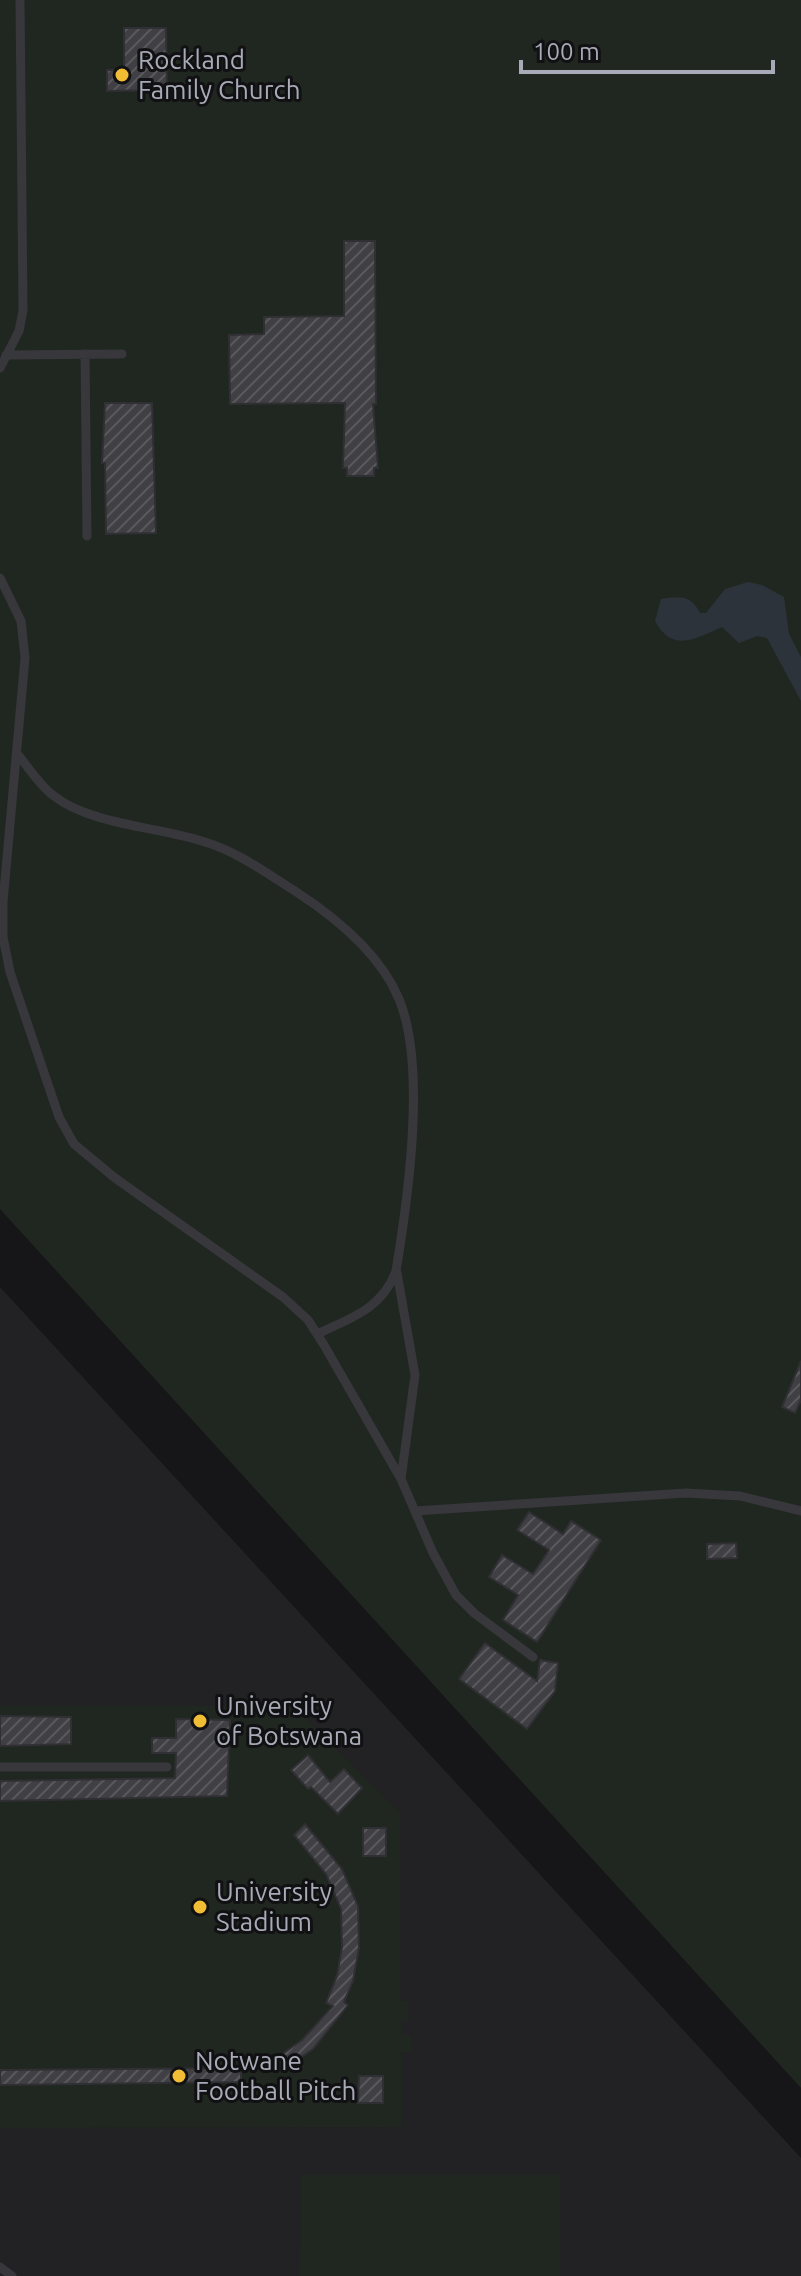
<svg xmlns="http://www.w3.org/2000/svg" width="801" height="2276" viewBox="0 0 801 2276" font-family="Ubuntu,sans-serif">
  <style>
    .built { fill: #222124 }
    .park { fill: #202721 }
    .water { fill: #2c333b }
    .building { fill: url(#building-hatch); stroke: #302f33; stroke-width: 2 }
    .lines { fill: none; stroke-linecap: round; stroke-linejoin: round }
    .lane { stroke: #37373c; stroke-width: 9 }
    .poi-dot { fill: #f0bd35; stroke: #111012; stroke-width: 3 }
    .labels { text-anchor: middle; stroke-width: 6; stroke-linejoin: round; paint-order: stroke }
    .poi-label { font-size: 26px; fill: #a8abb7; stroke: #111012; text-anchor: start }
  </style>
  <defs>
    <pattern id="building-hatch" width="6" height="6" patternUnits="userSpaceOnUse" patternTransform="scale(2)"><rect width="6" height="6" fill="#404044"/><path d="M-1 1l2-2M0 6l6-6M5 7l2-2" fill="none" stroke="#59595d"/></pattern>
  </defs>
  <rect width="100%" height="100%" fill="#161517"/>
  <path class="built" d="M0 1287 801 2158V2276H0Z"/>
  <path class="park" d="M0 0H801V2088L0 1209Z
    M0 1706H294L400 1813V2001H408V2021H401V2035H411V2052H401V2127L0 2128Z
    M301 2175H560V2276H300Z"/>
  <path class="water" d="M748 582 762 585 784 597 789 634 801 657V701L767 638 757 636 739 643 722 627C696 638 673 654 655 621L661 599C680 596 691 595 700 613H706L725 589Z"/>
  <path class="building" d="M124 28H166L167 90 107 91V70H124Z
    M344 241H375L376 404H373L378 468H374V476H347V468H343L345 403 230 404 229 335 264 334V317L344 316Z
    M105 403H152L156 533 106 534 105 463H102Z
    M801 1361V1400L795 1413 782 1407Z
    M529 1512 563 1534 571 1521 601 1540 537 1642 503 1620 518 1595 489 1577 502 1555 533 1574 549 1550 517 1530Z
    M736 1543 737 1558 707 1559V1544Z
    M485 1643 537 1681 540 1660 558 1663 555 1691 527 1729 459 1679Z
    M0 1716 71 1717V1744L0 1746Z
    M176 1719 230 1720 227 1796 0 1801V1781L175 1778 176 1753H152V1738H176Z
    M308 1755 330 1782 344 1769 362 1788 338 1814 311 1787 308 1789 291 1770Z
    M305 1824 342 1869 358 1906 359 1948 353 1981 344 2002 348 2005 313 2049 284 2069 278 2057 302 2040 333 2006 326 2003 337 1976 342 1947 341 1909 326 1874 294 1835Z
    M363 1828H386V1856H363Z
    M241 2068V2082L0 2085V2070Z
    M359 2076H383V2103H358Z"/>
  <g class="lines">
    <path class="lane" d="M85 354 87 536
      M6 355 122 354
      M0 368 19 331 23 310 20 0
      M0 578 21 621 25 658 3 902V937L10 972 59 1117 74 1144 115 1178 283 1297 308 1320 324 1345 401 1479 433 1553 456 1595 474 1613 533 1657
      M18 755C29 768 40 786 54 796 91 825 160 827 205 842 238 852 266 873 295 891 335 917 380 953 399 999 427 1067 408 1199 396 1271 382 1309 351 1318 317 1334
      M397 1273 415 1375 401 1479
      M415 1511 686 1493 740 1496 801 1511
      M0 1767H167
      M0 2267 12 2276"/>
  </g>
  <g class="poi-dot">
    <circle cx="122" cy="75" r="8"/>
    <circle cx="200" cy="1721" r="8"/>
    <circle cx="200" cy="1907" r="8"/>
    <circle cx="179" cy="2076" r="8"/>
  </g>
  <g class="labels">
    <g class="poi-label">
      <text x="138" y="69">Rockland<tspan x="138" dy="30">Family Church</tspan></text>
      <text x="216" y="1715">University<tspan x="216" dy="30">of Botswana</tspan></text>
      <text x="216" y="1901">University<tspan x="216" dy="30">Stadium</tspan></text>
      <text x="195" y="2070">Notwane<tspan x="195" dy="30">Football Pitch</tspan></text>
    </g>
  </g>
  <path d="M521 60v12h252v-12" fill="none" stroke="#a8abb7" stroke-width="4"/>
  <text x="533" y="60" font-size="24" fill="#a8abb7" stroke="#111012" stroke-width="6" paint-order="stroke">100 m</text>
</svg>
